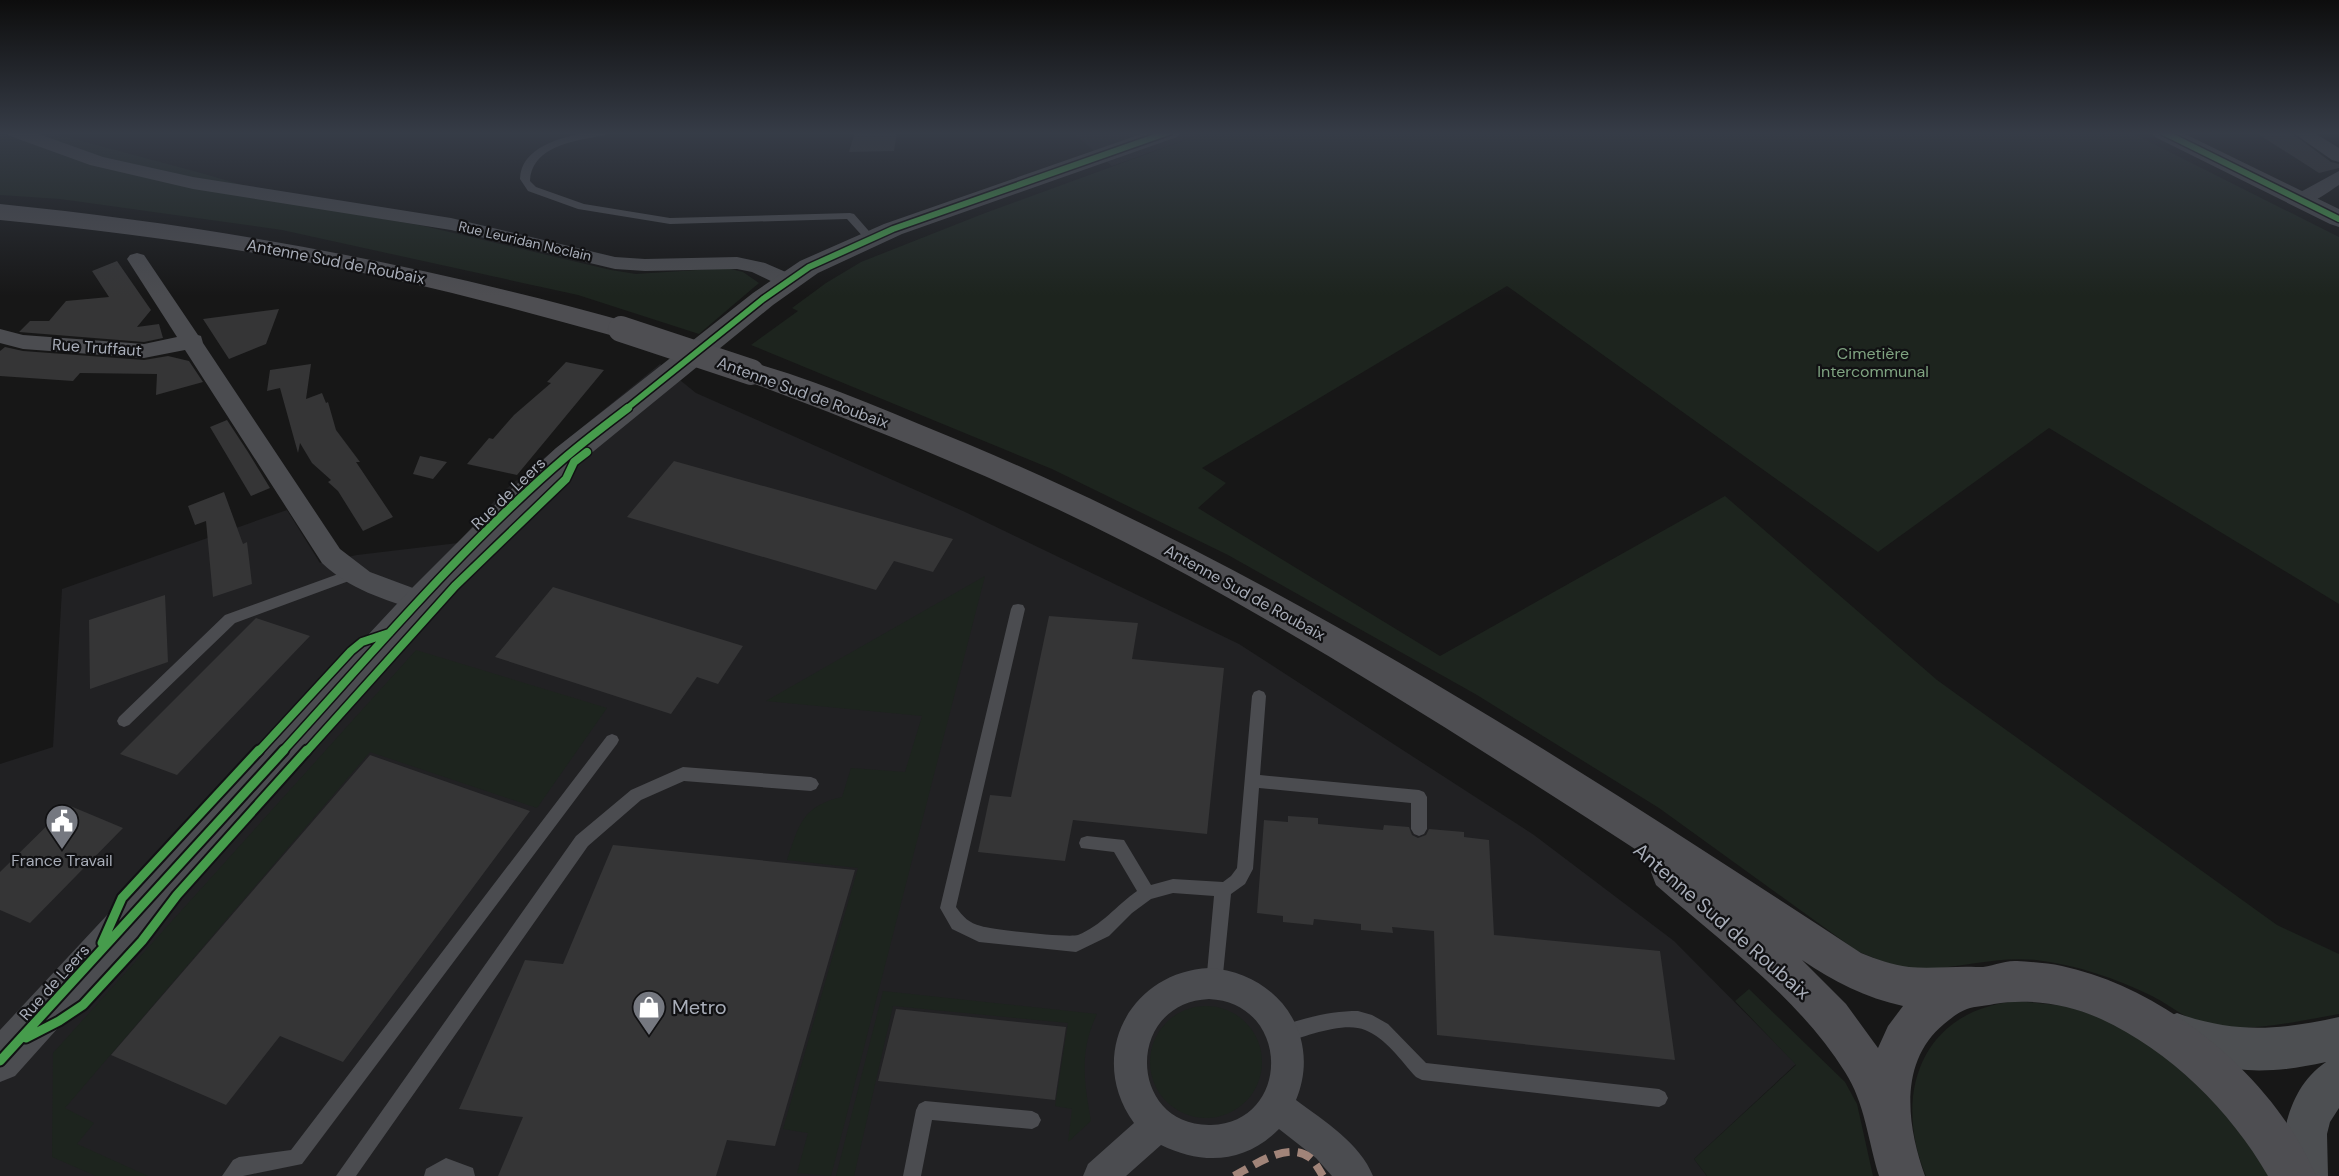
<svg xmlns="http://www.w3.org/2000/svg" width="2339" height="1176" viewBox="0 0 2339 1176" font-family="'DM Sans',sans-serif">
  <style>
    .built { fill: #212123 }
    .green { fill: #1d241e }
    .building { fill: #353536 }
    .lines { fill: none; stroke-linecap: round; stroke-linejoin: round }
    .service { fill: #4b4c50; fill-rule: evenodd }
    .minor { fill: #4b4c50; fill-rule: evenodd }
    .tertiary { fill: #4b4c50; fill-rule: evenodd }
    .primary { fill: #4d4f52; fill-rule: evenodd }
    .trunk { fill: #4e4e52; fill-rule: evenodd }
    .trunk-bridge { stroke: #4e4e52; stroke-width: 26 }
    .quiet { stroke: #a18479; stroke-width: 8; stroke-dasharray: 15 8; stroke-linecap: butt }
    .cycleway-far2-casing { stroke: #111113; stroke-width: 9 }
    .cycleway-far1-casing { stroke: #111113; stroke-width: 11 }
    .cycleway-casing { stroke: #111113; stroke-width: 13 }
    .cycleway-far2 { stroke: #469c4c; stroke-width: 6 }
    .cycleway-far1 { stroke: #469c4c; stroke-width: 8 }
    .cycleway { stroke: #469c4c; stroke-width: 9 }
    .labels { text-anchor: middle; stroke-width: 4.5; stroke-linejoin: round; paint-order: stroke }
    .far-street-label { font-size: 14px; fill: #a8adb8; stroke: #111113 }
    .street-label { font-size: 16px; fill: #a8adb8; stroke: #111113 }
    .park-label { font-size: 16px; fill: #7fa381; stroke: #111113 }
    .poi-label { font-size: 16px; fill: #a8adb8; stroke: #111113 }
    .near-street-label { font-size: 20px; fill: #a8adb8; stroke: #111113 }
    .near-poi-label { font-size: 20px; fill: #a8adb8; stroke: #111113; text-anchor: start }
  </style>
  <rect width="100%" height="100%" fill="#171717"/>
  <path class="built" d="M1072 132H1207L1112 166Z
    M660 364 696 393 963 511 1239 644 1534 835 1674 941 1796 1064 1694 1159 1707 1176H0V764L53 747 62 589 287 510 320 563 357 555 458 543 501 493Z"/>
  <path class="green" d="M0 132H48L201 173 321 208 424 226 611 270 636 274 727 268 743 272 759 283 699 334 578 295 282 230 60 199 0 195Z
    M1207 132H2130L2339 237V604L2049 428 1878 552 1507 286 1202 468 1226 483 1198 508 1440 656 1725 496 1937 680 2277 925 2339 954V1014C2297 1021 2251 1033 2208 1026 2192 1023 2168 1004 2152 996 2115 978 2077 965 2036 960 1999 956 1963 967 1927 969 1903 971 1879 960 1857 951L1659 808 1477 695 1228 555 1052 469 751 345 798 311 792 308 826 283 861 262 985 213Z
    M985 576 831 1176 797 1173 808 1133 783 1129 858 868 787 860C799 825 802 806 842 797L851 768 905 772 922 716 766 701Z
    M416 650 607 708 537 808 370 752 65 1108 94 1123 77 1144 148 1176H96L52 1157 53 1053Z
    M1749 989 1845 1082 1857 1104 1873 1176H1707L1694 1159 1796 1065 1735 1001Z
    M883 991 1097 1014C1079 1052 1084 1081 1091 1121L1068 1142 1072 1109 1055 1106 1068 1023 893 1006 854 1176H836Z
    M2017 1001 2066 1006 2105 1019 2144 1039 2217 1098 2270 1176H1926C1892 1094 1921 1010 2017 1001Z
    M1150 1062a56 56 0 1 1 112 0a56 56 0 1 1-112 0Z"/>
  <path class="building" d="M855 132H897L894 151 849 152Z
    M2255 132H2290L2331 162 2339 164V168L2319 173Z
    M117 261 151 310 137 327 159 324 163 338 144 342 19 332 30 321H49L66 301 109 297 92 271Z
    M279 309 266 344 229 359 203 319Z
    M5 347 23 351 144 360 168 356 189 361 203 382 156 395 157 374 80 373 73 381 0 376V351Z
    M566 362 604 370 517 475 467 464 489 438 493 439 514 415 551 383 547 382Z
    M311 364 306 399 322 393 326 403 328 402 336 430 360 462H356L393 517 363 531 338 491 328 482 331 480 312 463 300 443 298 453 280 388 267 391 270 370Z
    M227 420 248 452 270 488 251 496 210 427Z
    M420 456 447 462 433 479 413 474Z
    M674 461 953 539 933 572 894 561 876 590 627 517Z
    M224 492 243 544 247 542 252 584 213 597 206 521 195 525 188 506Z
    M553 587 649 617 743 646 718 684 697 677 671 714 495 657Z
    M165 595 168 662 90 689 89 620Z
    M1049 616 1138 623 1132 659 1224 668 1207 834 1073 820 1065 861 978 852 990 795 1011 797Z
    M256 618 310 636 177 775 120 754Z
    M370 755 530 811 343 1062 280 1036 226 1105 111 1055Z
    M68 805 123 828 30 923 0 910V872Z
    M1288 816 1318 818V824L1383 830 1384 825 1409 827 1412 835 1418 838 1426 835 1429 829 1464 832V837L1489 840 1494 935 1660 951 1675 1060 1437 1035 1434 931 1392 927 1393 933 1361 930V924L1314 919 1313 925 1283 922V916L1257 913 1264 820 1288 822Z
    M613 845 855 870 775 1146 727 1140 716 1176H498L523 1117 459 1109 525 960 563 964Z
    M896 1009 1066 1027 1055 1100 878 1081Z"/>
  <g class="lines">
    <path class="service" d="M587 132H612C606 136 597 136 590 138 565 142 531 151 530 181L536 187 584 204 670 218 850 213 854 214 875 238 874 240H866L847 219 670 224 578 209 528 191 520 179C521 147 560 138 587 132Z
      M352 569 357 570 359 574 357 578 235 623 129 725 124 727 119 725 117 721 119 717 225 615Z
      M1018 604 1023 605 1025 609 956 907C963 917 969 923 981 926 993 930 1069 938 1078 935 1101 926 1117 905 1137 891L1114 852 1081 848 1079 843 1081 838 1087 836 1124 840 1151 885 1173 879 1223 882 1231 876 1237 868 1252 696 1254 692 1259 690 1264 692 1266 696 1260 775 1419 790 1424 792 1427 797V829L1424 834 1419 836 1414 834 1411 829V803L1259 788 1253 869 1245 884 1231 894 1222 984 1220 990 1214 992 1208 990 1206 984 1214 896 1173 893 1151 899 1132 913 1109 936 1076 952 979 942 952 929 940 908 1011 609 1013 605Z
      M612 734 617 736 619 740 617 744 302 1164 243 1176H222L233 1160 239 1157 291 1150 607 736Z
      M683 767 811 777 816 779 819 784 816 789 811 791 684 781 641 800 588 846 356 1176H336L576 836 631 790Z
      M1358 1011 1372 1015 1388 1024 1426 1063 1659 1089 1665 1092 1668 1098 1665 1104 1659 1107 1422 1080 1416 1077C1401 1061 1386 1038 1365 1030 1344 1021 1304 1037 1283 1043L1277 1040 1274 1034 1277 1028C1302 1018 1331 1011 1358 1011Z
      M925 1101 1032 1111 1038 1114 1041 1120 1038 1126 1032 1129 932 1120 921 1176H903L916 1110 919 1104Z
      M446 1158 473 1168 475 1176H424L426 1169Z"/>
    <path class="minor" d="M7 132H33L103 157 193 177 451 218 615 257 645 259 737 257 765 263 795 276 798 281 795 286 788 287 781 286 752 272 737 269 645 271 615 269 451 230 193 189 90 165 10 136Z
      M2292 132H2313L2339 148V162L2332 160Z
      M2339 171V185C2326 193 2311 207 2295 203L2292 199 2295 195Z
      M137 253 144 255 198 335 201 336 203 343 340 549 370 572 429 594 433 601 429 608 420 611C385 600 349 589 322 563L185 350 144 358 23 349 0 343V329L23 335 144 344 177 337 127 259 130 255Z
      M1209 968C1277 972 1323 1035 1296 1100 1324 1121 1360 1143 1373 1176H1332L1316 1158 1279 1129C1245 1164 1202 1165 1161 1145L1126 1176H1083L1088 1164 1134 1123C1086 1057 1129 972 1209 968ZM1209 999C1292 1003 1291 1123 1211 1125 1128 1127 1124 1003 1209 999Z"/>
    <path class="tertiary" d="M1147 132H1181L1177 137 902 234 818 273 773 305 578 464 528 510 432 610 15 1076 0 1082V1030L408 592 506 494 556 448 753 293 800 261 884 224Z
      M2151 132H2181L2339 209V227L2330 224 2155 137Z"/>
    <path class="primary" d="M2177 1013C2235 1034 2280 1030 2339 1017V1108L2330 1122 2327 1134 2328 1176H2282C2280 1135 2289 1087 2326 1062 2264 1076 2220 1073 2162 1049L2156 1034 2162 1019Z"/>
    <path class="trunk" d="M0 204C218 226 420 264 631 323L635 329 631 335 621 338C545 317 469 296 392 279 262 251 132 233 0 220Z
      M751 362C826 383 899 416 970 445 1286 578 1575 766 1861 953 1876 959 1892 965 1909 967 1931 969 1955 966 1976 967 1990 968 2003 960 2017 961 2031 962 2048 963 2062 966 2166 988 2275 1078 2316 1176H2268C2230 1110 2170 1051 2101 1019 2068 1004 2029 998 1994 1004 1985 1006 1975 1006 1967 1009 1959 1012 1951 1018 1944 1024 1898 1062 1907 1126 1925 1176H1879C1868 1141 1865 1103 1845 1072 1798 997 1721 942 1656 885L1651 872 1655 862C1502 763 1349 664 1189 576 1046 497 894 436 741 379L737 372 741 365ZM1802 960C1833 981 1866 998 1903 1006L1888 1026 1878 1048 1846 1004Z"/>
    <path class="trunk-bridge" d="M621 329 751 372"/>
    <path class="quiet" d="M1234 1176C1253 1166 1287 1141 1309 1157 1315 1161 1319 1170 1323 1176"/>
    <defs>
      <path id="cycleway-far2" d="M2163 132 2339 219
        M626 409 763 299 809 267 893 229 1169 132"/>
      <path id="cycleway-far1" d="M258 752 351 651 362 642 389 633
        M282 752C374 651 463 545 567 456 587 439 607 424 628 408
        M306 752 455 586 566 479 574 462 587 452"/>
      <path id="cycleway" d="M102 943 122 898 259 750
        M26 1038 59 1021 83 1005 142 941 177 895 307 750
        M0 1061 284 750"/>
    </defs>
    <use href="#cycleway-far2" class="cycleway-far2-casing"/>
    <use href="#cycleway-far1" class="cycleway-far1-casing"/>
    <use href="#cycleway" class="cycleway-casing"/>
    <use href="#cycleway-far2" class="cycleway-far2"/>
    <use href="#cycleway-far1" class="cycleway-far1"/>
    <use href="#cycleway" class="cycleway"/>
  </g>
  <linearGradient id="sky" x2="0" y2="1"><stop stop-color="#0d0d0d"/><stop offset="0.45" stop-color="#363c47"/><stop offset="1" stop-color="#363c47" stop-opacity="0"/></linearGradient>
  <rect width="2339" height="296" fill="url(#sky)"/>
  <defs>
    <symbol id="civic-pin" viewBox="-11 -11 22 30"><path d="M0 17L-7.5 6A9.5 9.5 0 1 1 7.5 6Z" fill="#757880" stroke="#111113"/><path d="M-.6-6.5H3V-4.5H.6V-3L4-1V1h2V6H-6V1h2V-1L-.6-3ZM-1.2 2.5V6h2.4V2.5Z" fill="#fff"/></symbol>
    <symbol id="shop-pin" viewBox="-11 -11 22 30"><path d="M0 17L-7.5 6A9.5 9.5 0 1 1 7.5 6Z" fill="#757880" stroke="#111113"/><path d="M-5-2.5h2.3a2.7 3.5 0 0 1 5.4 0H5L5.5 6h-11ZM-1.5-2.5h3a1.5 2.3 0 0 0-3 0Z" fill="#fff"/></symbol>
  </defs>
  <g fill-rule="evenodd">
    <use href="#civic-pin" x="43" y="802" width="38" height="52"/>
    <use href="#shop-pin" x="630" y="988" width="38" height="52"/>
  </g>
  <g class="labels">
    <g class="far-street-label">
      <text transform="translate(525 241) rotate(13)" y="5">Rue Leuridan Noclain</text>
    </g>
    <g class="street-label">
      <text transform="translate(336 261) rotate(11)" y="6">Antenne Sud de Roubaix</text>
      <text transform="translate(97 347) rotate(4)" y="6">Rue Truffaut</text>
      <text transform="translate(803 392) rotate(20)" y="6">Antenne Sud de Roubaix</text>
      <text transform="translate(508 493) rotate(-44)" y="6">Rue de Leers</text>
      <text transform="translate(1245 592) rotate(29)" y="6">Antenne Sud de Roubaix</text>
      <text transform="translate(54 982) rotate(-48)" y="6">Rue de Leers</text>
    </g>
    <g class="park-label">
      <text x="1873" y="359">Cimetière<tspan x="1873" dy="18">Intercommunal</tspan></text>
    </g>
    <g class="poi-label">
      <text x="62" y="866">France Travail</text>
    </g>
    <g class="near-street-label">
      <text transform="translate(1722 921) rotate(41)" y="7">Antenne Sud de Roubaix</text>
    </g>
    <g class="near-poi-label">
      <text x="672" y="1014">Metro</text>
    </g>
  </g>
</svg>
